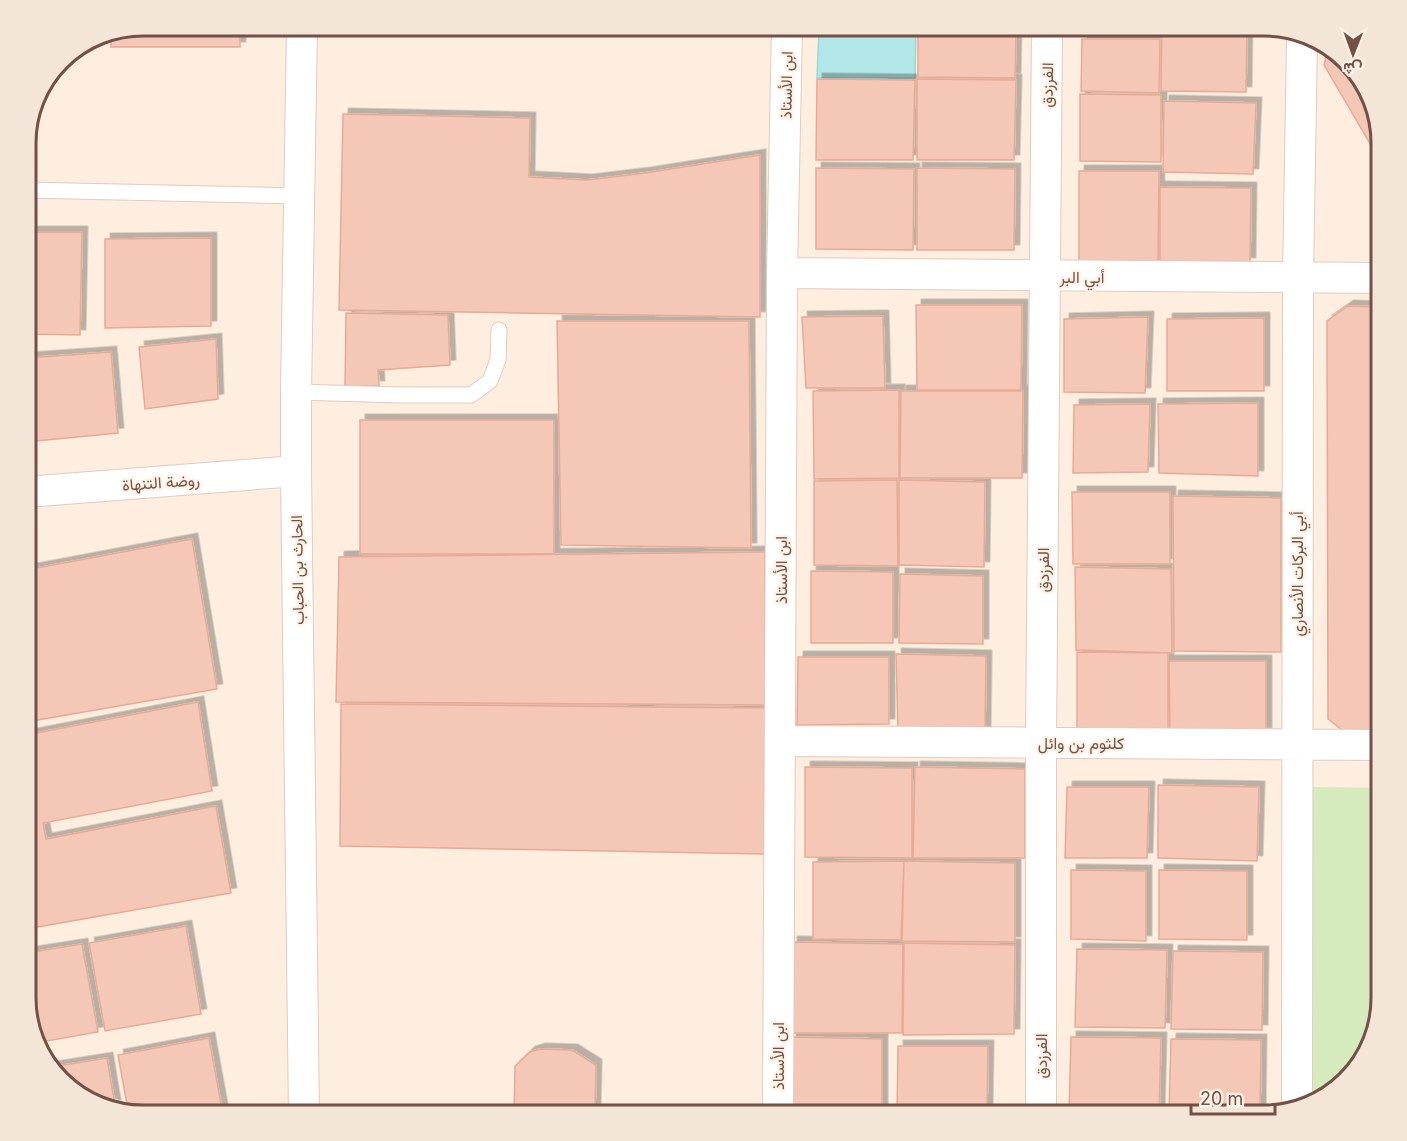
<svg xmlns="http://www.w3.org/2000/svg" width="1407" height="1141" viewBox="0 0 1407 1141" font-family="Inter,Vazirmatn,sans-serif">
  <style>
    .green { fill: #d5ebbd }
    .water { fill: #b3e6e7; stroke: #99d7d9; stroke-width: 1.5 }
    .building { fill: #f4c7b6; stroke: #e7ab95; stroke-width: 1.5; filter: url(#shadow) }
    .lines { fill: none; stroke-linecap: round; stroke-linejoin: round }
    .lane-casing { stroke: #e3cbbe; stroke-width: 17 }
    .street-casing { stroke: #e3cbbe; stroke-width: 32 }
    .lane { stroke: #fff; stroke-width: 15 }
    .street { stroke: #fff; stroke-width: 30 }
    .labels { text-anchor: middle; stroke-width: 4.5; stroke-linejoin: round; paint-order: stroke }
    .street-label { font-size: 16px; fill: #745146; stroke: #fff2e6 }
    .rim { fill: none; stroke: #745146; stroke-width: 3 }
  </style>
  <defs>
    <filter id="shadow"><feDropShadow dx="5.5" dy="-5.5" stdDeviation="0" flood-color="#0004"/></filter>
  </defs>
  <rect width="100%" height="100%" fill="#fdeedf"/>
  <path class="green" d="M1313 787 1381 788V998L1353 1075 1316 1104H1312Z"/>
  <path class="water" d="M819 29 916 30 915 78H817Z"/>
  <path class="building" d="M143 26H240V47H111V32Z
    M818 26H915V28H818Z
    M919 26H1016V29L919 28Z
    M1084 26H1159V35L1083 36Z
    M1162 26H1247L1246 92 1161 91Z
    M918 28 1016 30 1015 78 918 77Z
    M1082 39H1160L1159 93 1081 91Z
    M1328 49 1341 54 1370 91 1382 143 1381 152 1373 149 1324 65Z
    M817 79 915 80 913 160H816Z
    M917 79 1016 80 1014 160H917Z
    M1080 94 1161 95V162L1080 161Z
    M1164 101 1256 103 1253 174 1163 172Z
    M343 114 530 118 529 177 587 180 645 173 760 155V317L339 310Z
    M816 168 914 169 913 250 816 249Z
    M917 168 1015 169 1014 250H917Z
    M1079 171H1159L1158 264 1079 265Z
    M1160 187 1251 188 1250 263 1160 262Z
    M26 232H82L80 335 26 334Z
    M211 238V326L105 328V239Z
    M916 305H1022L1021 390H917Z
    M1348 306 1381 307V734L1346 733 1328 719 1327 321Z
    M346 313 448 315 450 365 378 370 379 386H345Z
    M883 316 885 388H806L802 317Z
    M1148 317 1145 393 1064 392V319Z
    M1264 318V391H1167V319Z
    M557 321H749L751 548 561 545Z
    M216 339 218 399 145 409 139 347Z
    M111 352 118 433 26 442V358Z
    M899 390V478L814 479 813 391Z
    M901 391H1023L1022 478H900Z
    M1258 403V476L1159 473 1158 404Z
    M1150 404 1148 472 1073 473 1074 405Z
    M360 420H554V554H360Z
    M897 480 898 566 814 565V481Z
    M899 480 985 482 984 567 899 565Z
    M1072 492H1170V564H1073Z
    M1173 496 1281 498V652L1174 651Z
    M192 539 217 689 26 722V570Z
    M765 552V705L336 702 339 557Z
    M1075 567 1171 569 1172 653 1076 650Z
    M811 571 893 572V643H811Z
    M900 574 983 576V644L899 643Z
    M1077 652 1168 653V734L1077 736Z
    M896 654 986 656 985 733 898 731Z
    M798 657H889V724L797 725Z
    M1169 661H1266V733L1170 732Z
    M198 702 212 791 43 823 46 839 216 806 231 893 26 929V735Z
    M341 704 765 708 764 854 340 846Z
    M805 767 912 768V858L805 857Z
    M915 767 1025 769V858H913Z
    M1158 785 1259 787 1257 861 1158 858Z
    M1067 787H1149L1147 858H1065Z
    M904 861 1015 863V942L902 941Z
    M904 861 901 940 813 939V862Z
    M1071 870 1146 871V941L1071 939Z
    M1159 870 1247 871V940L1159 939Z
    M186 926 201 1014 105 1031 89 943Z
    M792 942 903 944 902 1033H791Z
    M904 943 1015 945 1014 1034 903 1035Z
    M82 944 98 1032 36 1043 26 1005V953Z
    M1077 949 1167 950 1165 1028 1075 1027Z
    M1173 951 1263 952 1262 1030 1171 1029Z
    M791 1037 882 1039V1112L791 1111Z
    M1071 1037 1161 1038 1159 1115 1069 1114Z
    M209 1038 223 1115H143L128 1110 118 1055Z
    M1171 1039 1261 1040 1260 1115H1169Z
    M898 1046H988L987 1113H897Z
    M540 1049 572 1050 596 1065 595 1112 721 1113V1115H454V1114L514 1115 515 1066 530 1052Z
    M107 1058 115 1105 66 1087 51 1067Z"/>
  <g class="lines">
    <defs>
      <path id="lane" d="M26 190 300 196
        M296 392 401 395H471L490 381 498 360 499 330"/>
      <path id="street" d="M302 26 296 392V471L304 1115
        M782 273 1381 278
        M26 492 296 471
        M780 741 1381 745
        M1297 1108 1298 277 1302 40
        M778 1115 782 273 787 26
        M1041 1115V743L1047 26"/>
    </defs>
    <use href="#lane" class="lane-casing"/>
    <use href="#street" class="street-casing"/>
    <use href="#lane" class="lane"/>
    <use href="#street" class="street"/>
  </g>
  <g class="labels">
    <g class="street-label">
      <text transform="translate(786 85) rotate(-89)" y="6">ابن الأستاذ</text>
      <text transform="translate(1047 85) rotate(-89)" y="6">الفرزدق</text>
      <text x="1082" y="283">أبي البر</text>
      <text transform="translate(161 482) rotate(-4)" y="6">روضة التنهاة</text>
      <text transform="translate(297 570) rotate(-91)" y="6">الحارث بن الحباب</text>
      <text transform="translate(781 570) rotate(-90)" y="6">ابن الأستاذ</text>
      <text transform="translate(1043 570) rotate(-90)" y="6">الفرزدق</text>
      <text transform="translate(1297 574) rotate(-90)" y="6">أبي البركات الأنصاري</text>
      <text x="1081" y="749">كلثوم بن وائل</text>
      <text transform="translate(778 1056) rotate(-90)" y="6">ابن الأستاذ</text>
      <text transform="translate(1041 1056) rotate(-90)" y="6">الفرزدق</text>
    </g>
  </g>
  <path d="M0 0H1407V1141H0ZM143 36H1264A107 107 0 0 1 1371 143V998A107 107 0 0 1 1264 1105H143A107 107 0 0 1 36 998V143A107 107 0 0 1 143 36Z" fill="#f4e5d9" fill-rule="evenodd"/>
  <path class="rim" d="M143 36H1264A107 107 0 0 1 1371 143V998A107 107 0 0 1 1264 1105H143A107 107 0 0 1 36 998V143A107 107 0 0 1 143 36Z"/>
  <g transform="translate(1353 54) rotate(181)" stroke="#fff2e6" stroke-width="4.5" paint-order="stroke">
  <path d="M0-4.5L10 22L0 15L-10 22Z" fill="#745146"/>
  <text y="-9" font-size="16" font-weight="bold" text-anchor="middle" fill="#745146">ش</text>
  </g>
  <path d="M1191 1105v9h84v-9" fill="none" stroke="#745146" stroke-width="3"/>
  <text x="1200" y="1105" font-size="18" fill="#745146" stroke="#fff2e6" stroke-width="4.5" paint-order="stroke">20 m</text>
</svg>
